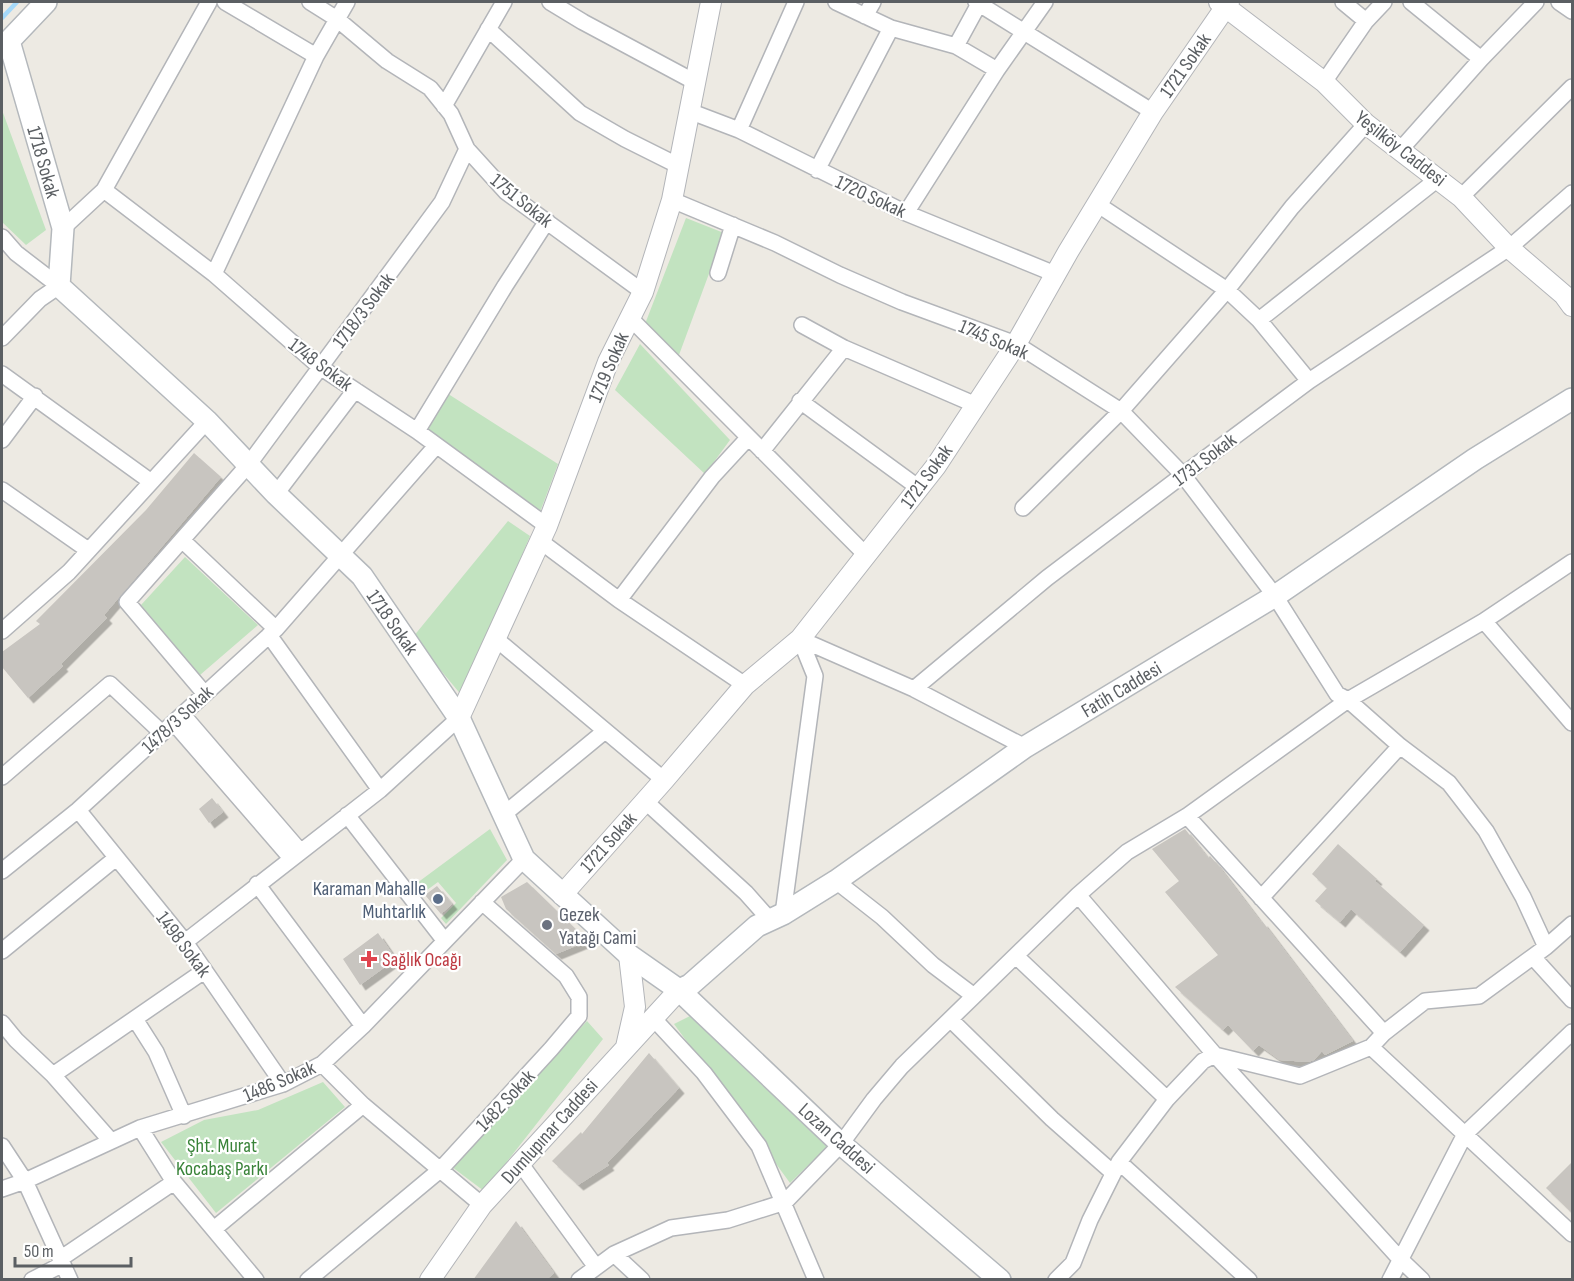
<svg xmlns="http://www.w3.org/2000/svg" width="1574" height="1281" viewBox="0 0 1574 1281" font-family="'Sofia Sans Condensed',sans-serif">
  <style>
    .green { fill: #c2e3c0 }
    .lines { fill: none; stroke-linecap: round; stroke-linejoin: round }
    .stream { stroke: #a5d9fa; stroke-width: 4.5 }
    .building { fill: #c8c5c0; filter: url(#shadow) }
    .minor-casing { stroke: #b3b5b9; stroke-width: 18 }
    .tertiary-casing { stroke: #b3b5b9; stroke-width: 22 }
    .secondary-casing { stroke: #b4b8bc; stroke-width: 24 }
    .minor { stroke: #fff; stroke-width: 15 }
    .tertiary { stroke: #fff; stroke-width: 20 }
    .secondary { stroke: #fff; stroke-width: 21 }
    .service-dot { fill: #5c6f8a; stroke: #fff; stroke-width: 2 }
    .worship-dot { fill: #6b7280; stroke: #fff; stroke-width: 2 }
    .health-dot { fill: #e0444e; stroke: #fff; stroke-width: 2 }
    .labels { text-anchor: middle; stroke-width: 4.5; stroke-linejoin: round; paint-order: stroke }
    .street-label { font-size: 20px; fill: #5b5f63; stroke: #fff }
    .service-label { font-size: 20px; fill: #4e5e75; stroke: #fff; text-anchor: end }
    .worship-label { font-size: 20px; fill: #5b616d; stroke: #fff; text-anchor: start }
    .health-label { font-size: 20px; fill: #be3a42; stroke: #fff; text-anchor: start }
    .park-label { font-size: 20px; fill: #398339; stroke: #fff }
  </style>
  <defs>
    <filter id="shadow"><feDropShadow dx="5.5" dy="5.5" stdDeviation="0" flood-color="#0004"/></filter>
  </defs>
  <rect width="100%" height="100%" fill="#edeae3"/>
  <path class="green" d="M2 110 46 230 26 245 2 222Z
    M686 218 724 233 679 355 645 324Z
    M640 344 730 440 705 474 615 390Z
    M442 390 558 464 540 512 425 429Z
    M508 521 530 536 463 697 413 637Z
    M185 557 258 625 200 675 141 605Z
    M490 829 507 860 446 924 441 918 456 903 438 882 423 893 417 883Z
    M690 1016 827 1147 790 1183 674 1024Z
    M587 1021 603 1039 484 1191 452 1167Z
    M323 1082 345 1107 216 1213 161 1142 204 1120 258 1110Z"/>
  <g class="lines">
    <path class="stream" d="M2 18 17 2"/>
  </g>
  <path class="building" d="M194 453 221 477 104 615 107 618 61 664 63 666 28 698 2 667V652L40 624 36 621 146 510Z
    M212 798 223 812 209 823 199 809Z
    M1185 829 1208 858 1210 856 1217 864 1261 922 1262 921 1353 1041 1325 1055 1322 1051 1314 1060 1308 1062 1280 1060 1259 1045 1253 1051 1228 1025 1223 1030 1175 987 1218 955 1165 892 1179 881 1152 849Z
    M1338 844 1377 879 1375 881 1424 925 1400 952 1351 909 1340 922 1315 901 1327 888 1312 874Z
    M527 882 588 941 556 954 506 909 501 897Z
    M437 886 452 904 441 914 425 895Z
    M378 933 396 959 360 985 343 959Z
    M649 1053 679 1088 607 1163 609 1165 578 1185 552 1161 581 1132 582 1134Z
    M1572 1162V1213L1546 1188Z
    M516 1221 554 1273 546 1280H473Z"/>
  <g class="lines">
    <defs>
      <path id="minor" d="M225 2 316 56
        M310 2 337 19 387 61 430 88 451 114 467 149 506 192 643 292
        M550 2 583 22 695 82
        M836 2 891 28 956 46 997 70
        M976 2 1153 112
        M1343 2 1366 21
        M1411 2 1481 59
        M1559 2 1572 11
        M865 16 873 2
        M488 29 580 113 625 139 679 166
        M956 46 980 2
        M1324 82 1366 21 1384 2
        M444 106 504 2
        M689 111 739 130 906 213 1055 274
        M739 130 796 2
        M1401 149 1481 59 1536 2
        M817 170 891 28
        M104 190 214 274 320 367 417 431 547 526
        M1461 197 1572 87
        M672 200 775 243 840 275 902 302 1016 344 1121 411 1183 475 1275 596 1337 694 1348 700 1400 746 1449 783 1486 831 1523 897 1546 947
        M1097 204 1227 290 1259 320 1309 381
        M906 213 997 70 1045 2
        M63 228 104 190 209 2
        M2 237 16 253 59 286 40 299 2 338
        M718 273 733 225
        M214 274 316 56 347 2
        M630 318 866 555
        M1259 320 1439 178
        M802 325 844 348 976 405
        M2 374 150 481
        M800 401 919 488
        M417 431 505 286 547 221
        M2 440 35 396
        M762 451 844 348
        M2 490 88 550
        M276 494 355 390
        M1023 508 1121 411 1227 290 1292 207 1366 124
        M182 540 276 629
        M540 541 619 600 745 685
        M619 600 712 477 748 438
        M1484 621 1572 723
        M2 631 69 572 207 421
        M269 635 380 790
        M496 639 664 780
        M800 639 914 689 1025 747
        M914 689 1047 578 1183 475 1309 381 1509 248 1572 193
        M205 694 127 602 249 464 442 202 467 149
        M183 715 300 851
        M174 723 291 858
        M2 777 110 684 162 733
        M645 801 746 893 770 920
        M78 810 185 942 283 1084
        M347 815 444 940
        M503 815 605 731
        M1187 816 1384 1033
        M2 871 78 810 276 629 436 446
        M836 881 882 917 933 965 974 996
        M257 884 363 1026
        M1078 895 1215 1055 1400 1259 1422 1280
        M1261 898 1400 746
        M783 914 815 676 800 639
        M185 942 380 790 459 718
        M2 951 116 858
        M1017 957 1167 1099
        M1533 957 1572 1000
        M653 1018 704 1073 759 1146 816 1280
        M135 1019 156 1052 184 1116
        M951 1020 1052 1119 1112 1172
        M2 1023 16 1040 53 1075 111 1141
        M1371 1047 1572 1234
        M322 1064 363 1105 482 1205
        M53 1075 204 971
        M140 1128 174 1182 256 1280
        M2 1146 25 1181 70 1280
        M1119 1162 1249 1280
        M520 1163 596 1267
        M2 1189 25 1181 140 1128 283 1084 322 1064 363 1026 524 859
        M214 1229 363 1105
        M614 1254 642 1280
        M60 1259 174 1182
        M32 1280 63 1264
        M308 1280 440 1170 551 1049 579 1016V997L566 976 482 902
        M579 1280 614 1254 671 1228 728 1220 785 1202 841 1144 874 1099 902 1066 1078 895 1127 852 1187 816 1348 700 1484 621 1572 562
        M1056 1280 1073 1263 1090 1220 1119 1162 1167 1099 1203 1061 1215 1055 1300 1076 1371 1047 1384 1033 1425 1001 1479 996 1546 947 1572 924
        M1390 1280 1465 1134 1572 1032"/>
      <path id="tertiary" d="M1219 2 1324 82 1366 124 1461 197 1509 248 1564 295 1572 306
        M459 718 547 526 608 362 643 292 672 200 711 2
        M562 895 664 780 745 685 800 639 936 466 1016 344 1068 252 1153 112 1229 2
        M626 1047 635 1007 629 955
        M430 1280 482 1205 679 990"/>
      <path id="secondary" d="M46 2 9 41 63 228 59 286 207 421 276 494 362 576 459 718 524 859 629 955 679 990 841 1144 1000 1280
        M679 990 690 985 757 926 783 914 836 881 1025 747 1275 596 1475 459 1572 399"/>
    </defs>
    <use href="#minor" class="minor-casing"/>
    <use href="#tertiary" class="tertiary-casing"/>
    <use href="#secondary" class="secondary-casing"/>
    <use href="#minor" class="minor"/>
    <use href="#tertiary" class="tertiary"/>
    <use href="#secondary" class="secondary"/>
  </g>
  <circle class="service-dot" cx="438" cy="899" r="6"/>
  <circle class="worship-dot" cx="547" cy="925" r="6"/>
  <path class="health-dot" d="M366 950h6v6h6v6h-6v6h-6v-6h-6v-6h6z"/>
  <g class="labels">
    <g class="street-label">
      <text transform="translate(1185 65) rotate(-55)" y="7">1721 Sokak</text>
      <text transform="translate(1401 148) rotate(38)" y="7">Yeşilköy Caddesi</text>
      <text transform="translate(44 162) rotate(74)" y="7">1718 Sokak</text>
      <text transform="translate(871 196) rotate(25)" y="7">1720 Sokak</text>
      <text transform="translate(522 200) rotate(39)" y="7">1751 Sokak</text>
      <text transform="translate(363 310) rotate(-53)" y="7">1718/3 Sokak</text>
      <text transform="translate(994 339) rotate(23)" y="7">1745 Sokak</text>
      <text transform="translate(321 364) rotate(37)" y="7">1748 Sokak</text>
      <text transform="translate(608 367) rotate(-67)" y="7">1719 Sokak</text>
      <text transform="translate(1204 459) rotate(-37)" y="7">1731 Sokak</text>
      <text transform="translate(926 476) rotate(-54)" y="7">1721 Sokak</text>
      <text transform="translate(393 622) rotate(55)" y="7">1718 Sokak</text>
      <text transform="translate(1121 689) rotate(-31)" y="7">Fatih Caddesi</text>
      <text transform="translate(177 719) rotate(-43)" y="7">1478/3 Sokak</text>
      <text transform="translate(608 842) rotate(-48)" y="7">1721 Sokak</text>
      <text transform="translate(184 944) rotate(53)" y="7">1498 Sokak</text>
      <text transform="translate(279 1081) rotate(-23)" y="7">1486 Sokak</text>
      <text transform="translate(505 1100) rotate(-47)" y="7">1482 Sokak</text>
      <text transform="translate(549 1131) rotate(-48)" y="7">Dumlupınar Caddesi</text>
      <text transform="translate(837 1138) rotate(42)" y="7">Lozan Caddesi</text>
    </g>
    <g class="service-label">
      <text x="426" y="895">Karaman Mahalle<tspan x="426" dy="23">Muhtarlık</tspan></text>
    </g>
    <g class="worship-label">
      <text x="559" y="921">Gezek<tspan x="559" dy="23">Yatağı Cami</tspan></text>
    </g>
    <g class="health-label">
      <text x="382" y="966">Sağlık Ocağı</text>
    </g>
    <g class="park-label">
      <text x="222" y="1152">Şht. Murat<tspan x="222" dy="23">Kocabaş Parkı</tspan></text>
    </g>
  </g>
  <rect width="1574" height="1281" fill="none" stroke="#5b5f63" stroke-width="6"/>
  <path d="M15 1257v9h116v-9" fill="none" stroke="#5b5f63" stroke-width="3"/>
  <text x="24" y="1257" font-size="18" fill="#5b5f63" stroke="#ffffff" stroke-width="4.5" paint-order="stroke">50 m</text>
</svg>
